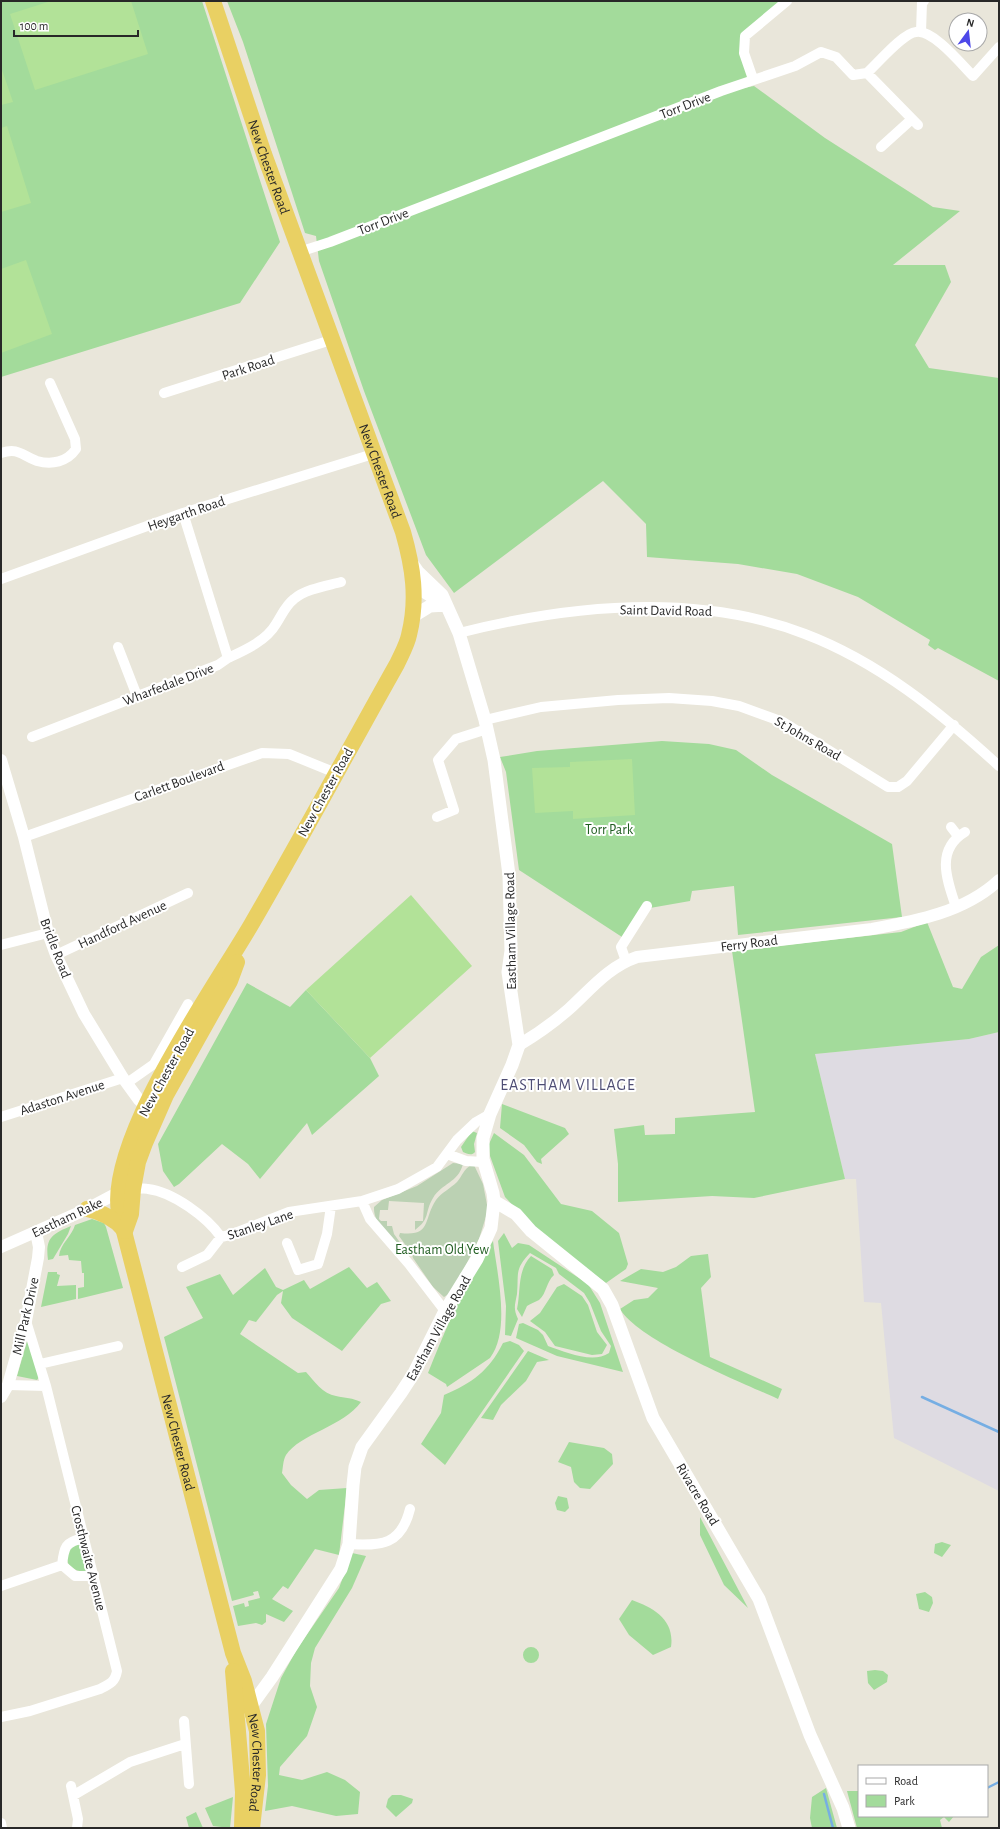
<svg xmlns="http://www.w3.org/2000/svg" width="1000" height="1829" viewBox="0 0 1000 1829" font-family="'Alegreya Sans',sans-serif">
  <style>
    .industrial { fill: #dedbe2 }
    .green { fill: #a3db9b }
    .cemetery { fill: #bbd1b3 }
    .pitch { fill: #b2e298 }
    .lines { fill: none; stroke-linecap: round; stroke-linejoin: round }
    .stream { stroke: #76aee3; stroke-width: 2.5 }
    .minor { stroke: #fff; stroke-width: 10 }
    .tertiary { stroke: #fff; stroke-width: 12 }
    .secondary { stroke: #fff; stroke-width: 13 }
    .trunk { stroke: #e9d063; stroke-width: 16 }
    .labels { text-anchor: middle; stroke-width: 4; stroke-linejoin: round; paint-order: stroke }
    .street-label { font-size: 14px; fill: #282828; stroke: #fff }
    .park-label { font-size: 14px; fill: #1f5d20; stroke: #fff }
    .quarter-label { font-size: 16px; letter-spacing: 1px; fill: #4e4d74; stroke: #fff }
  </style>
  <rect width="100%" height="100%" fill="#e9e6da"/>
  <path class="industrial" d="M999 1032V1491L894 1438 881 1303 864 1302 856 1179H845L815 1054 969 1039Z"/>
  <path class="green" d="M1 1H202L280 242 240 303 1 377Z
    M227 1H781L745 36 753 79 718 93 754 86 825 138 933 207 960 211 893 265H945L951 282 915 345 929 368 999 378V681L938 648 935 650 928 645 930 640 858 597 797 574 738 564 647 557 646 524 603 481 454 593 426 555 364 391 319 261 316 236 305 233 243 42Z
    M662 741 709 744 736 750 772 775 892 844 902 917 738 935 734 886 692 891 690 901 650 908 622 937 519 870 506 772 500 757 537 751Z
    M927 922 953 987 962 989 981 957 999 945V1032L969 1039 815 1054 845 1179 754 1198 712 1196 618 1202V1164L614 1129 644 1125 645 1135 675 1134V1118L755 1112 732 951 901 932Z
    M247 983 290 1007 306 990 370 1058 379 1076 312 1135 307 1123 260 1179 248 1164 222 1144 179 1184 174 1187 163 1171 158 1144Z
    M502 1104 565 1128 569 1134 541 1159 542 1164 537 1162 524 1145 500 1128Z
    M472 1131 477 1133 474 1144 475 1152C472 1156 467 1154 463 1152L461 1147Z
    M494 1133 524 1155 561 1204 592 1211 619 1233 628 1264 626 1269 606 1283 543 1237 505 1197 490 1156 489 1144Z
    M92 1219 104 1223 106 1227 123 1288 78 1299V1288L84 1287V1273H82L81 1261 69 1260 68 1255 59 1256C60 1244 72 1236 75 1225Z
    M71 1226 68 1234 53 1259 48 1260C45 1238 52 1234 71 1226Z
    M504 1233 512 1248 518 1243 529 1245 588 1284 600 1303 623 1372 557 1356 516 1338 519 1324 523 1323 538 1330 543 1335 548 1346C565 1352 593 1364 609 1353L611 1346 601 1331 590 1303 584 1293 559 1274 556 1268 530 1253C514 1270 519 1273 517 1294 515 1305 513 1308 518 1319L511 1336 505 1335 506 1306 498 1241Z
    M493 1241C497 1273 511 1331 490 1358L447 1387 446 1384 428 1373C446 1328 465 1282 493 1241Z
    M708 1254 711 1277 701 1288 710 1357 782 1389 778 1399C741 1382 639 1341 620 1309L634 1300 648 1298 658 1288 620 1281 641 1269 663 1272 676 1267 691 1256Z
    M531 1256 552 1269 554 1275C546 1282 547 1293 539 1300 535 1302 530 1304 527 1306L522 1317 517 1309C521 1290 517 1271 531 1256Z
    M349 1267 367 1288 377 1282 391 1301 381 1304 342 1351 292 1318 281 1303 283 1291 277 1295 256 1322 249 1320 240 1334 298 1373 306 1372C314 1381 323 1394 336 1396 345 1398 353 1398 361 1402 344 1426 300 1434 286 1455 283 1460 283 1468 282 1473L291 1485 307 1499 319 1490 347 1488 339 1555 315 1549 288 1589 283 1586 272 1599 293 1611 284 1622 266 1614V1622L262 1625 256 1623 238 1626 233 1606 244 1603 245 1607 249 1606 248 1601 260 1598 258 1591 253 1592 254 1595 232 1601 164 1337 203 1318 186 1287 220 1274 233 1295 265 1268 276 1287 283 1290 304 1280 310 1289Z
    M48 1272H57V1274L60 1275 57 1286 76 1285V1299L41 1307Z
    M564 1284 582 1296 588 1305 597 1332 607 1345 602 1354 592 1355 555 1346 545 1332 530 1321 540 1313 557 1287Z
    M28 1338 40 1376 37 1380 17 1376Z
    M510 1341 519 1345 524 1351 445 1465 421 1444 441 1413 444 1395C472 1383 489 1371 503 1343Z
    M528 1351 549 1360 537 1362 526 1381 501 1405 493 1420 481 1418Z
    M569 1442 604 1448 612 1454 613 1464 590 1489 580 1488 574 1482 571 1467 558 1462Z
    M558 1496 567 1498 569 1508 565 1512 557 1510 555 1503Z
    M700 1517 748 1608 724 1585 700 1535Z
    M942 1542 951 1545 942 1557 934 1553 935 1544Z
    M79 1543C84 1550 89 1564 85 1572 69 1570 65 1565 68 1549Z
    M352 1553 366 1556 352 1588 315 1648 311 1663 310 1686 317 1707 307 1736 280 1767 279 1775 302 1780 327 1772 345 1780 360 1792 358 1814 336 1816 292 1806 265 1811 268 1786 266 1724 281 1678 297 1649 339 1588Z
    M925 1592 932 1597 933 1603 929 1612 919 1609 916 1594Z
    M632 1600C654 1608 675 1620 671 1647L653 1655 629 1635 619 1619Z
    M523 1655a8 8 0 1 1 16 0a8 8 0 1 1-16 0Z
    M875 1670 883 1671 888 1675 887 1682 874 1690 868 1683 867 1671Z
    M826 1788 837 1828H812L810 1818 812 1797Z
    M847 1791H859V1816H954L949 1822 944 1817 940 1820 942 1828H857Z
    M392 1795H401L413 1799 412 1803 396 1817 386 1807 388 1799Z
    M233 1797 230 1828 213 1826 205 1808Z
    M196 1812 203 1828H189L186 1817Z"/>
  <path class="cemetery" d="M453 1163 463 1164C458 1183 442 1183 433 1198 424 1213 431 1218 415 1230V1221H423L424 1203 389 1201 388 1210H380L379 1219 381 1221H387V1226H392L394 1234 406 1251C392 1241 373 1225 374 1207L382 1200 417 1186Z
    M471 1165H474L483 1184 488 1210 479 1239 453 1291 444 1297 433 1287 413 1258 412 1254 399 1236 400 1233C432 1237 423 1219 436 1200 441 1193 451 1188 457 1182 462 1176 464 1169 471 1165Z"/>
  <path class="pitch" d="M51 1H131L148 54 35 90 10 14Z
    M1 67 13 102 1 105Z
    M7 126 31 203 1 212V128Z
    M26 260 52 334 1 353V269Z
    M632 759 635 815 573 819V811L535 813 532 768 570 767V762Z
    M411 895 472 966 370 1058 306 990Z"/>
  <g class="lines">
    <path class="stream" d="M922 1397 999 1432
      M987 1788 999 1782
      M824 1794 833 1828"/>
    <path class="minor" d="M921 32 922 2 924 1
      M867 73 918 125
      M753 79 744 53 745 36 787 1
      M881 147 912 119
      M299 252 330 242 721 91 795 66 821 52 836 57 853 75 867 73C878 63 903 33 916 32 933 29 962 65 973 76L999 47
      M164 393 331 340
      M1 453C19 447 22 456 37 461 52 465 67 462 76 449L75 439 50 383
      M1 579 183 513 373 454
      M459 633C570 605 696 592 805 634 879 662 941 713 999 766
      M118 647 137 696
      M228 658C245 650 266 641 276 624 282 615 285 606 294 599 306 589 326 586 341 582
      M485 720 541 707 618 700 669 698 712 701 739 706 783 722 888 787H898L907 781 954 725
      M32 737 218 665 228 658 183 513
      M437 817 454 810 438 760 456 739 487 729
      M951 827 958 836
      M24 837 262 753 289 754 336 773
      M956 907C947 880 935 850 965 832
      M1 945 48 933
      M56 955 188 893
      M626 961 621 947 647 906
      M127 1083 154 1064 188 1004
      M1 1117 123 1078
      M447 1154 466 1161 483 1162
      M133 1189C138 1189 144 1188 148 1189 173 1192 207 1217 221 1237L230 1235 289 1212 362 1201 398 1189 437 1167 457 1140 476 1122 490 1114
      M362 1201 370 1219 409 1264 445 1311
      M287 1243 298 1270 318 1264 327 1234 331 1206
      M182 1267 207 1255 221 1237
      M40 1364 118 1346
      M8 1385 46 1386
      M84 1538C65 1542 64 1547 62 1565L75 1576H94
      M349 1544C382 1546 401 1545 410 1509
      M1 1586 62 1565
      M1 1717 30 1711 100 1689C110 1684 115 1682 117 1671L46 1386 26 1321
      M184 1721 189 1784
      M71 1786 78 1819 77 1828
      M74 1795 130 1762 185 1744
      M1 1823 2 1828"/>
    <path class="tertiary" d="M1 760 24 837 48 933 56 955 84 1014 123 1078 139 1100 151 1110
      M519 1045C536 1035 553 1023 569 1009 591 989 608 967 637 957L872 929C916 921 965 912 999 880
      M1 1247 87 1209 119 1192 125 1191
      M1 1397 8 1385 26 1321 38 1258 39 1247 36 1232"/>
    <path class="secondary" d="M413 585 446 605
      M412 617 430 606 446 605
      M494 1201 516 1214 531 1231 603 1289 612 1305 653 1418 759 1599 810 1735 843 1808 849 1828
      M246 1713 272 1677 341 1569 349 1544 353 1485 355 1467 362 1447 401 1393 414 1373 445 1311 477 1259 491 1228 494 1201 493 1193 483 1159V1138L490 1114 512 1065 519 1045 508 972 511 951 509 875 494 760 485 720 459 633 442 595 418 572 411 562"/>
    <g class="trunk">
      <path id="s1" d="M213 1 264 154 403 532C413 567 418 599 409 635 407 645 401 655 397 664 348 751 301 839 251 925 213 990 107 1139 119 1212L233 1653 244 1681 257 1731 258 1775 252 1828"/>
      <path d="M87 1209C102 1212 114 1218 124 1230"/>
      <path d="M125 1231 131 1214 133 1189 138 1162 145 1143 166 1095 230 981 237 962"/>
      <path d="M233 1671 243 1792 242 1828"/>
    </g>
  </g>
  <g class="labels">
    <g class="street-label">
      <text transform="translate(685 105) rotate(-21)" y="5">Torr Drive</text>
      <text dy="5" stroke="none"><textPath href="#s1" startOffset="175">New Chester Road</textPath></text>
      <text transform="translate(383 221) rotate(-21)" y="5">Torr Drive</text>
      <text transform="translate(248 367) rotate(-18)" y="5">Park Road</text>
      <text dy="5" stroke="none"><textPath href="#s1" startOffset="499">New Chester Road</textPath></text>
      <text transform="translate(186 513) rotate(-19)" y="5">Heygarth Road</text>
      <text transform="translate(666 610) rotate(1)" y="5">Saint David Road</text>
      <text transform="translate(168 684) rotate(-21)" y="5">Wharfedale Drive</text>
      <text transform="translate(808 738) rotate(30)" y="5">St Johns Road</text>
      <text transform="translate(179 781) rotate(-20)" y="5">Carlett Boulevard</text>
      <text transform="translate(325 792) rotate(-61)" y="5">New Chester Road</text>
      <text transform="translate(122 924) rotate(-25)" y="5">Handford Avenue</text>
      <text transform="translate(510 931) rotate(-91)" y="5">Eastham Village Road</text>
      <text transform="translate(749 943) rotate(-7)" y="5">Ferry Road</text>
      <text transform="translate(56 948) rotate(69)" y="5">Bridle Road</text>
      <text transform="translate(166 1072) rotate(-61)" y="5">New Chester Road</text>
      <text transform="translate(62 1097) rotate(-18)" y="5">Adaston Avenue</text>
      <text transform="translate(67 1217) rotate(-25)" y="5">Eastham Rake</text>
      <text transform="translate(260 1224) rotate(-19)" y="5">Stanley Lane</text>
      <text transform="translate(25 1316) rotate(-77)" y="5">Mill Park Drive</text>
      <text transform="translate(438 1328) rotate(-61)" y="5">Eastham Village Road</text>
      <text dy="5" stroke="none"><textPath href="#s1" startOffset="1557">New Chester Road</textPath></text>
      <text transform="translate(698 1494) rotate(59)" y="5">Rivacre Road</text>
      <text transform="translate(89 1558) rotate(76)" y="5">Crosthwaite Avenue</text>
      <text dy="5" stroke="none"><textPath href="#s1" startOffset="1888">New Chester Road</textPath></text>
    </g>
    <g class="park-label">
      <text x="609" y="834">Torr Park</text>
      <text x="442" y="1254">Eastham Old Yew</text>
    </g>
    <g class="quarter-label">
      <text x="568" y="1090">EASTHAM VILLAGE</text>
    </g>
  </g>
  <rect width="1000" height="1829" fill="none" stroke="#282828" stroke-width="4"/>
  <rect x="858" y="1765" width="130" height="52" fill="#ffffff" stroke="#a9a9a9"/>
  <rect x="866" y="1778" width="20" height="6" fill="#ffffff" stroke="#a9a9a9"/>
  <text x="894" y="1785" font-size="12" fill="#282828">Road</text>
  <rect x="866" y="1795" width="20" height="12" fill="#a3db9b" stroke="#a9a9a9"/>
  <text x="894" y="1805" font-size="12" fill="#282828">Park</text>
  <g transform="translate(968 32) rotate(15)"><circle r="19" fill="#ffffff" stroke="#a9a9a9"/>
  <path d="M0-3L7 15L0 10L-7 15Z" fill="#4d48e9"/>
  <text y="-6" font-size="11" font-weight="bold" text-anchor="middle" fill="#282828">N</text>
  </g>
  <path d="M14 30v6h124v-6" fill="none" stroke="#282828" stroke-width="2"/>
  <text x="20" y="30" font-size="12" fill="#282828" stroke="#ffffff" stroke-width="3" paint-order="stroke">100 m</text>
</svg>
